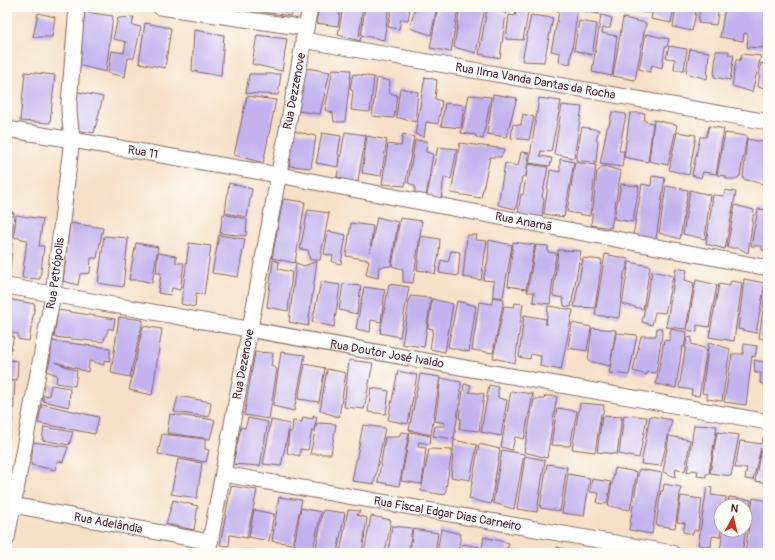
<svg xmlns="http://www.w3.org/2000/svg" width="775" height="560" viewBox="0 0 775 560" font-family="Pangolin,sans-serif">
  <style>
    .building { fill: #c2b3ef }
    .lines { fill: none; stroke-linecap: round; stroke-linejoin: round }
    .minor-casing { stroke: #866362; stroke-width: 17 }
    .minor { stroke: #fff; stroke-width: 15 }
    .labels { text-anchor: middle; stroke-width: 4; stroke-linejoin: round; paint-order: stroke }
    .street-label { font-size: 12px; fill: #4a1f2b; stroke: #fdfcf7 }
  </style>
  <rect width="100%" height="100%" fill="#fdfcf7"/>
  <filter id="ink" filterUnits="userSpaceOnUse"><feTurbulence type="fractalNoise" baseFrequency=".025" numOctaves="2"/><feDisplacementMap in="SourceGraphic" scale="8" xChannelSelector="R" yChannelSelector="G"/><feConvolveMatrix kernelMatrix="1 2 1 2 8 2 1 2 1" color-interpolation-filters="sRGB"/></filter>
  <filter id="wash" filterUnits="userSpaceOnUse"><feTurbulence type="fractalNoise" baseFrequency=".012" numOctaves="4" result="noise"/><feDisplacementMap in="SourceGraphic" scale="16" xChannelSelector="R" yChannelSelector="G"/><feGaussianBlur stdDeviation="0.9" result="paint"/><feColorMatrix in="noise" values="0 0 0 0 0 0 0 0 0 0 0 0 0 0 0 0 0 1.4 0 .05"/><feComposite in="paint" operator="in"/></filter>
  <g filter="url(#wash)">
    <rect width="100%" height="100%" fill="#f6e1c8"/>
    <g id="blocks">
      <path class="building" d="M232 7H293L291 16 232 8Z
        M319 7H341L338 26 316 23Z
        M343 7H363L359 36 361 37 360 41 338 35Z
        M365 7H389L384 40 361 35Z
        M392 7H410L408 20 401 19 399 29 388 27Z
        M415 7H437L431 35 410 28Z
        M438 7H451L458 8 451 52 430 48Z
        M460 7H485L476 53 454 47Z
        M517 7H529L523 40 506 39 509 15 515 16Z
        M556 7H578L570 64 559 62 560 53 551 51 559 12 556 10Z
        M581 7H601L599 14 580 10Z
        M627 7H651L650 13 626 10Z
        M653 7H674L671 23 651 19Z
        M676 7H697L692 31 673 27Z
        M700 7H719L716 25 698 23Z
        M725 7H768V19L763 48 747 47 748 34 744 33 743 41 720 37Z
        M487 9 506 13 500 58 479 54Z
        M85 12 113 16 106 72 77 65Z
        M38 13 55 17 52 37H33Z
        M531 15 553 18 544 62 522 61Z
        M601 15 612 18 610 28H603L602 33 617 36 612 76 592 72Z
        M134 17 132 25 141 27 134 58H128L125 77 108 73 112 51 124 53 126 42 113 39 118 18Z
        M623 18 646 23 635 80 613 76Z
        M579 21 597 24 592 55 574 50Z
        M145 23 171 28 165 68 139 63Z
        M194 30 224 35 221 76 192 71Z
        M767 32H768V51L764 49Z
        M646 34 669 39 667 47H665L662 68 652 65 650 72 639 69Z
        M257 35 287 39 282 71 252 64Z
        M669 46 687 49 684 70H674L675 59 666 58Z
        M690 49 709 52 707 79 686 73Z
        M716 51H729V56L734 55 730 80 714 77Z
        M742 54 761 56 752 92 732 86 736 60H740Z
        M761 63 768 65V88L758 87Z
        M306 68 330 72 320 114 298 111Z
        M333 69 351 70 345 122H334L333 113 325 110Z
        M25 72 55 75 50 123 20 121Z
        M249 74H281L278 95 246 93Z
        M353 74 374 77 370 112 351 110 353 91 350 89Z
        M425 77 437 80 435 99 442 101 438 124 426 122 424 137 415 134Z
        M377 78 390 81 389 93 397 95 394 118 372 116Z
        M400 88 418 92 415 122 396 117Z
        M74 91 103 97 94 133 74 130Z
        M493 94 517 98 506 137 487 134Z
        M469 95 491 97 483 139 476 137V135L461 133Z
        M247 96 276 100 263 163 234 155Z
        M539 98 561 101 551 152 541 151 540 156 552 158 550 166 529 163Z
        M445 103 464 105 461 128 441 126Z
        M562 105 582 107 574 158 554 154Z
        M612 112 626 114 619 151H624L622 167 600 164 607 128 609 125Z
        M630 113H645L644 121 653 123 648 162 624 157Z
        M523 114 534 117 529 140 511 138 513 124 521 125Z
        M654 120 677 125 668 165 649 161Z
        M709 126 724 129 716 174 703 172 701 178 692 175 700 137H706Z
        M582 127 599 130 596 140H598L596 163 576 160Z
        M293 131 316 136 311 168 289 166 291 159 287 158Z
        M345 132 366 135 357 186 346 185 347 180 337 177Z
        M677 132 696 135 689 175 669 170Z
        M322 133 341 136 338 154 339 155 338 167 316 163Z
        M725 133 747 136 740 176 736 179H726V176L717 175Z
        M403 134 414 137 405 186 382 184 388 144 401 146Z
        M367 136 387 140 381 176 362 173Z
        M747 139 768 143V154L765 167 768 161V185L743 179Z
        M415 140 427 141 426 152 433 154 426 197 415 196V186L408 183Z
        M460 143 505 149 501 157H490L481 198 451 193Z
        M438 147 457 149 451 179 444 177 441 200 426 198Z
        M521 152 529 153 526 176 522 177 516 209 498 205 505 163 518 166Z
        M560 159 574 162 564 217 544 214V213L550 170 560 172Z
        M575 162 596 165 590 216 567 212Z
        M528 164 548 167 542 197 544 199 542 217 518 213 521 194 523 195Z
        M604 166 621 171 611 228 591 225 597 172Z
        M652 176 665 178 656 239 633 236 642 184 651 186Z
        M229 183 252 189 247 217 225 213Z
        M621 184 639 186 633 222 614 219Z
        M666 186 688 190 680 239 659 233Z
        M690 190 710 195 705 239 683 234Z
        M725 190 736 192 725 249 706 244 713 195 724 196Z
        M283 199 305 202 295 263 272 258Z
        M735 205 754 210 748 253 738 248H727Z
        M758 209 768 210V250H762V246H751Z
        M308 210 329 213 320 260H310L308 250 300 249Z
        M7 212 14 213 10 274 7 273Z
        M223 214 247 219 246 236 220 233Z
        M16 215 43 219 39 246H44L40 279 22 278 27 240 14 237Z
        M377 217 398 222 391 266 379 267 378 278 366 275 369 260 346 256 351 223 373 226 370 252Z
        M400 218 422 221 413 283 403 282V269L392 266Z
        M70 223 103 228 97 258H91L90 273 80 274 78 285 63 281Z
        M328 231 346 235 341 264 332 262 333 256 324 254Z
        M219 235 245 239 238 277 212 273Z
        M467 235H477L476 240 487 241 481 280 463 277Z
        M104 236 128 238 123 287 98 283Z
        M421 236 440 239 439 253 435 274 426 271 417 270Z
        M489 240 512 245 503 297H493L504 299 493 353 472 350 479 302 492 304 494 281 483 280 488 260Z
        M513 242 535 245 526 289 508 286Z
        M136 243 158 247 152 283 140 280H129Z
        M189 243 211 246 204 295 196 293 195 307 181 304Z
        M536 245 548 246V252L556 253 550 304 533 302 534 292H527Z
        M558 250 581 251 571 307 564 306 563 298 553 296Z
        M451 251 460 252 458 276 439 273 441 260 448 262Z
        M158 253 176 256V263H184L180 290 172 288 170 295 158 293 161 273H156Z
        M605 254 628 259 626 270 624 273 619 318 595 315Z
        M583 258 602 260 595 308 574 307Z
        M273 260 279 262 278 269 292 272 288 311 267 307Z
        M317 261 308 326 289 322 296 263 304 266Z
        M629 262 650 266 643 309 622 304Z
        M676 268 687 270 685 280 694 283 686 329 666 327Z
        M652 271 673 276 665 313 655 312 652 325 642 322Z
        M744 279 765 283 756 333 738 329Z
        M696 280 717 285 709 327 697 325V332L687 330Z
        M731 281 742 283 734 341 709 337 719 284 729 286Z
        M321 282 340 285 334 327 312 322Z
        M343 284 361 286 357 314 339 310Z
        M389 284 409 287 400 337 380 333Z
        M364 287 385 290 381 322 371 320 370 332 356 329Z
        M765 295H768V340L759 338Z
        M410 296 431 298 424 347 402 344Z
        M7 299 35 304 29 341 18 339V334L7 332Z
        M432 299 453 304 445 352 430 349 433 329 428 328Z
        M457 301 476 306 469 352 448 347Z
        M515 303 523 304 515 363 493 358 504 306 514 307Z
        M548 306 573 310 561 370 540 366 541 356 531 354 530 359 519 357 524 315 546 319V325Z
        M58 310 115 319 113 330 109 328 103 342 54 337Z
        M119 317 143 320 130 377 111 373Z
        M572 323 591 327 587 351 568 348Z
        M143 326 162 329 152 395 129 390Z
        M592 328 616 330 610 366 588 361Z
        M657 328H663L656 373 647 372V375L633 371 641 336H656Z
        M671 329 687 332 684 347H682L676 388 656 384 664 340 669 341Z
        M616 333 637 335 629 375 609 373Z
        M7 336H14L9 357 7 356Z
        M692 337 691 344 707 349 699 396 691 395 692 390 679 388 687 338Z
        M52 341 110 348V361L104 360V365L89 361 88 372 55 362 77 371 75 386 56 383 57 375 47 371 50 360Z
        M709 342 730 349 722 401 707 399V394L702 393Z
        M744 344 757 346 755 357 752 356 746 405 724 402 732 354H743Z
        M255 352 273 353 271 366 277 369 269 419 244 415Z
        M281 352 305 355 294 411 273 406Z
        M7 360 18 361 17 380 7 379Z
        M349 360 373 363 364 409 344 407Z
        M754 360 768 363V386L760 383 761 373H755Z
        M305 364 325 368 319 402 298 399Z
        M327 369 346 373 339 417 320 411Z
        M398 371 417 375 408 424 388 420Z
        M420 374 440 377 431 435 409 430Z
        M441 378 461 382V388L459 391 461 392 454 439 433 436 435 426H445V423L435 421Z
        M7 380 15 381 14 401 7 399Z
        M464 384 471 385 469 392 484 394 479 431 459 429 461 419 459 418Z
        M51 385 70 388 69 407 43 401V395L49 396Z
        M489 385 498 387V398L507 400 501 436 481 432Z
        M371 388 389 391 386 414 368 412Z
        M511 391 533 394 524 439 515 437 512 450 501 447Z
        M178 396 211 402 209 417 174 412Z
        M545 396H557L547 458 524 452 534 399H544Z
        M7 402 14 403 12 424 7 422Z
        M580 403 604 405 603 414H601L595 452 572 449Z
        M42 404 99 417 95 434 38 423Z
        M557 408 577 411 570 446 551 445Z
        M170 414 215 420 210 439 167 433Z
        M313 415 317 417 314 430H312L308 450 300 449V456L287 453 289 432H292L293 421 302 422 303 417 313 419Z
        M624 415 647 417 639 458 619 454Z
        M602 416 622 417 617 454 597 452Z
        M650 416 672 420 661 466 641 464Z
        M248 418 268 422 260 466 233 464 241 427 245 428Z
        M271 420 290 424 281 466 263 464Z
        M317 423 336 424 331 454H310Z
        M7 425 11 426 8 443H7Z
        M363 425 385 428 374 484 352 481Z
        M694 425 717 426 709 473 706 474V477L697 476 698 471 692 470 690 472 687 473Z
        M44 427 73 432 69 445 42 440Z
        M401 432 409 433 399 486 378 482 385 437H399Z
        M410 432 431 436 430 444 419 442 418 447 426 448 422 484 401 481Z
        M717 432 739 435 731 476 710 473Z
        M162 434 205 439V449L209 450 206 462 158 454Z
        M669 436 690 440 685 472 676 468 675 477 663 472Z
        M763 437 768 438V483L755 481 761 448 753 480 745 479 747 468H735L740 441 762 444Z
        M454 440 477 445 470 480 451 477Z
        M33 442 68 447 63 462 57 461 56 470 31 465Z
        M479 444 500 449 491 504 469 499Z
        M429 449 452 450 445 495 421 491Z
        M502 450 524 454 514 509 493 503Z
        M525 456 545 460 537 512 517 509Z
        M178 459 202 463 197 498 171 494Z
        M547 464 567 467 560 511 540 508Z
        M615 468 637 472 630 510 608 506Z
        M639 469 662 473 652 534 629 530Z
        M568 474 590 478 584 516 562 513Z
        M592 479 611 482 607 504 597 503 599 493 590 492Z
        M664 484 681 487 675 528 656 525 661 491H663Z
        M231 486 257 490 247 538 230 535 229 546 220 545Z
        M707 487 712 488 711 495 726 497 725 506H721V530L720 537 712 536 711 547 698 545Z
        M681 496 702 499 698 531 694 530 693 534 683 532 685 523 677 522Z
        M279 497 302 500 292 544 272 541Z
        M729 497 751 500 742 553 720 550 723 530H745V506H727Z
        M753 498 768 501V541L766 553H745Z
        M173 500 198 506 194 530 166 524Z
        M301 508 321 512 313 550 294 545Z
        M254 510 274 514 269 541 249 537Z
        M323 510 345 513 337 553 327 552V553H315Z
        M348 510 360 511 357 515 367 518 362 553H340Z
        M371 516 391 520 385 553H364Z
        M392 526 412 528 408 553H388Z
        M413 529 438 533 435 553H410Z
        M441 529 461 534 458 553H437Z
        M484 537 509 543 506 553H481Z
        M462 544 480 547 479 553H461Z
        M557 547 571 551V553H556Z
        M245 550 265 552V553H244Z
        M507 550 527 552V553H507Z"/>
    </g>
  </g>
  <g filter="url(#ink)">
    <use href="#blocks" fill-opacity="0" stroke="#866362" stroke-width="1"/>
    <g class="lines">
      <defs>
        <g id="minor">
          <path d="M160 7 306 28"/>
          <path id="s1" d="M303 40 768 122"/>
          <path id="s2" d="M7 129 279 175 768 268"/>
          <path id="s3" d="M7 286 768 422"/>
          <path id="s4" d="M223 474 672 553"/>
          <path id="s5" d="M7 504 210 542"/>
          <path id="s6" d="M7 538 53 294 72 139 69 112V103L77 7"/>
          <path id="s7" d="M208 553 310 7"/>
        </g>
      </defs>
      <use href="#minor" class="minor-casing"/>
      <use href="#minor" class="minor"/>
    </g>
  </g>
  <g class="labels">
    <g class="street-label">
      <text dy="4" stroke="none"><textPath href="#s1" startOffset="236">Rua Ilma Vanda Dantas da Rocha</textPath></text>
      <text dy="4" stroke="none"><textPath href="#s7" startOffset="470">Rua Dezzenove</textPath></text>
      <text dy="4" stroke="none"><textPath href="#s2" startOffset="138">Rua 11</textPath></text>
      <text dy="4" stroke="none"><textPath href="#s2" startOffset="525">Rua Anamã</textPath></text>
      <text dy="4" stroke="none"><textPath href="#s6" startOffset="269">Rua Petrópolis</textPath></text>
      <text dy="4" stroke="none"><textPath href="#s3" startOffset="386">Rua Doutor José Ivaldo</textPath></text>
      <text dy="4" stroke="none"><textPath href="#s7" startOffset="192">Rua Dezenove</textPath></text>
      <text dy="4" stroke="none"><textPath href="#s4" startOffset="228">Rua Fiscal Edgar Dias Carneiro</textPath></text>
      <text dy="4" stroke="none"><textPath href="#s5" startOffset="103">Rua Adelândia</textPath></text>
    </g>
  </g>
  <rect width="775" height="560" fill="none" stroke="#fdfcf7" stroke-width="24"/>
  <g transform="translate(733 518) rotate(8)"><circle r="19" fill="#fdfcf7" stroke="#b5a4a5"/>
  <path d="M0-3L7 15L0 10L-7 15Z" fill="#c8321e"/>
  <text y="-6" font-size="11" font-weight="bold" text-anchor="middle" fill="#4a1f2b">N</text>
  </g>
</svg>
